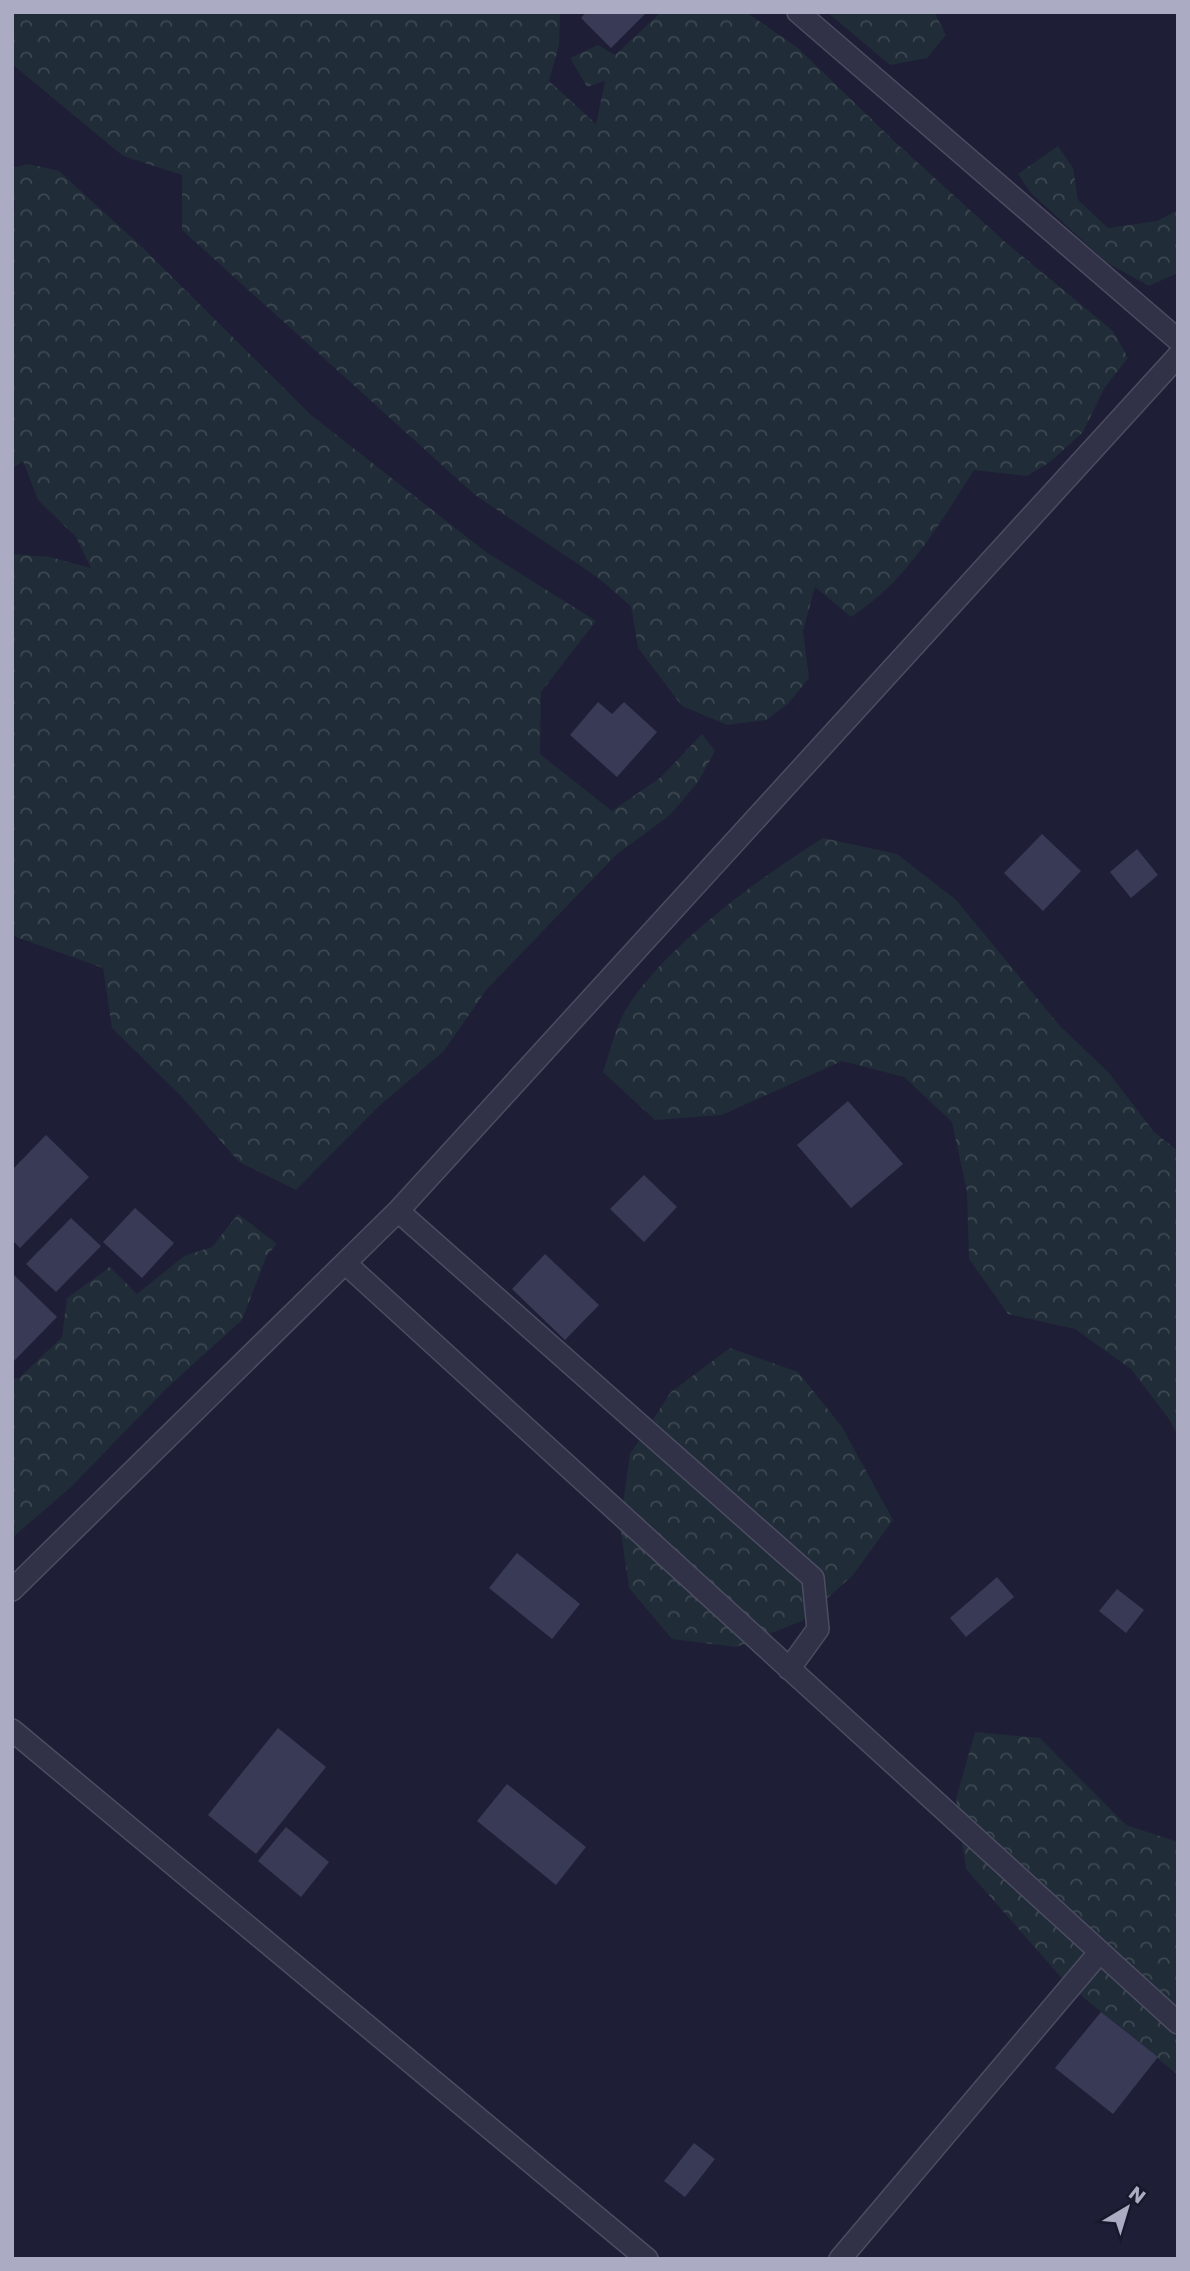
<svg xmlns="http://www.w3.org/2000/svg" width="1190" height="2271" viewBox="0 0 1190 2271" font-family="Poppins,sans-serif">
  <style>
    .forest { fill: url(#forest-crowns) }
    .building { fill: #393a56 }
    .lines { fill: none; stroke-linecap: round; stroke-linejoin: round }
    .street-casing { stroke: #4c4d62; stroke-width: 24 }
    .street { stroke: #313247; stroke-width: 21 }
  </style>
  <defs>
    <pattern id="forest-crowns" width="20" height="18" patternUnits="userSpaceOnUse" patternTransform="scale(1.75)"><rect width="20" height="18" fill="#202c37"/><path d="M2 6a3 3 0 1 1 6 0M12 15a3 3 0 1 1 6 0" fill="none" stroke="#3e4852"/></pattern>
  </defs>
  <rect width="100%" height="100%" fill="#1e1f36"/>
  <path class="forest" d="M12 12H560L559 45 549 81 596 124 605 81 587 87 570 58 598 45 615 55 661 12H746L798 48 893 140 1004 241 1113 331 1128 358 1105 387 1083 432 1050 462 1027 476 974 470C939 525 906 582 851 617L815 587 803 631 809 678 788 704 766 720 727 725 682 706 638 648 631 606 597 577 475 495 182 230V175L123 156 12 64Z
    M827 12H934L946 35 927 58 890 65Z
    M1058 146 1073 168 1078 200 1108 228 1157 221 1178 210V273L1149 286 1106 262 1031 193 1018 174Z
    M29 164 59 171 142 247 311 415 486 552 596 621 541 692 540 754 612 811 661 777 702 734 715 751 698 782 670 815 616 855 487 989 443 1052 380 1105 296 1190 239 1162 182 1097 112 1028 103 968 16 937 12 933V554L50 557 91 568 76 537 38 500 23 461 12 469V215L15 210 12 168Z
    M823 838 897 854 956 900 1060 1026 1109 1073 1154 1132 1178 1151V1436L1169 1419 1131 1369 1075 1329 1008 1314 969 1259 967 1192 952 1122 904 1077 842 1061 722 1115 655 1120 603 1072C610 1052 615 1029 625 1011 662 948 762 876 823 838Z
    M238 1214 277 1244 267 1255 242 1320 167 1388 72 1486 12 1538V1379L19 1378 62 1337 67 1298 110 1267 137 1294 184 1256 212 1247Z
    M730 1348 798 1372 842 1427 893 1520 853 1575 802 1621 736 1647 672 1639 629 1588 620 1525 630 1454 671 1392Z
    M975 1732 1040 1738 1126 1825 1178 1842V2075L1067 1984 966 1869 956 1799Z"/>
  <path class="building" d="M586 12H647L611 48 581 18Z
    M598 702 612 714 624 702 657 732 617 777 570 735Z
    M1042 834 1081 871 1043 911 1004 873Z
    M1137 849 1158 875 1131 898 1110 872Z
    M848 1101 903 1164 851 1208 797 1145Z
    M46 1135 89 1177 20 1248 12 1240V1170Z
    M644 1175 677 1207 644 1242 610 1209Z
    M135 1208 174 1243 142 1278 103 1242Z
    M71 1218 101 1246 56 1292 26 1264Z
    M545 1254 599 1305 565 1340 512 1289Z
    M12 1273 57 1317 12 1363Z
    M517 1553 580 1604 552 1639 489 1588Z
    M997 1577 1014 1597 966 1637 950 1618Z
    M1117 1589 1144 1610 1126 1633 1099 1611Z
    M278 1728 326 1767 256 1854 208 1815Z
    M507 1784 586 1847 556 1885 477 1821Z
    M286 1827 329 1862 301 1897 258 1861Z
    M1101 2012 1158 2057 1113 2114 1055 2068Z
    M694 2143 715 2159 685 2197 664 2181Z"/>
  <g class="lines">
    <defs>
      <path id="street" d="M798 12 1178 340
        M398 1211 813 1578 818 1629 789 1669
        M345 1263 1178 2023
        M12 1590 398 1211 1178 356
        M12 1730 647 2259
        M840 2259 1099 1953"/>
    </defs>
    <use href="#street" class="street-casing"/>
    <use href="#street" class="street"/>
  </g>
  <rect width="1190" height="2271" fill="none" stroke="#ababc4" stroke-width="28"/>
  <g transform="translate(1127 2208) rotate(38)" stroke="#17182b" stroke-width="5" paint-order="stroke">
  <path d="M0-5L12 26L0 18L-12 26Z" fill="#ababc4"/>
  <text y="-10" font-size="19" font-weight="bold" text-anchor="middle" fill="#ababc4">N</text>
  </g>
</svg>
